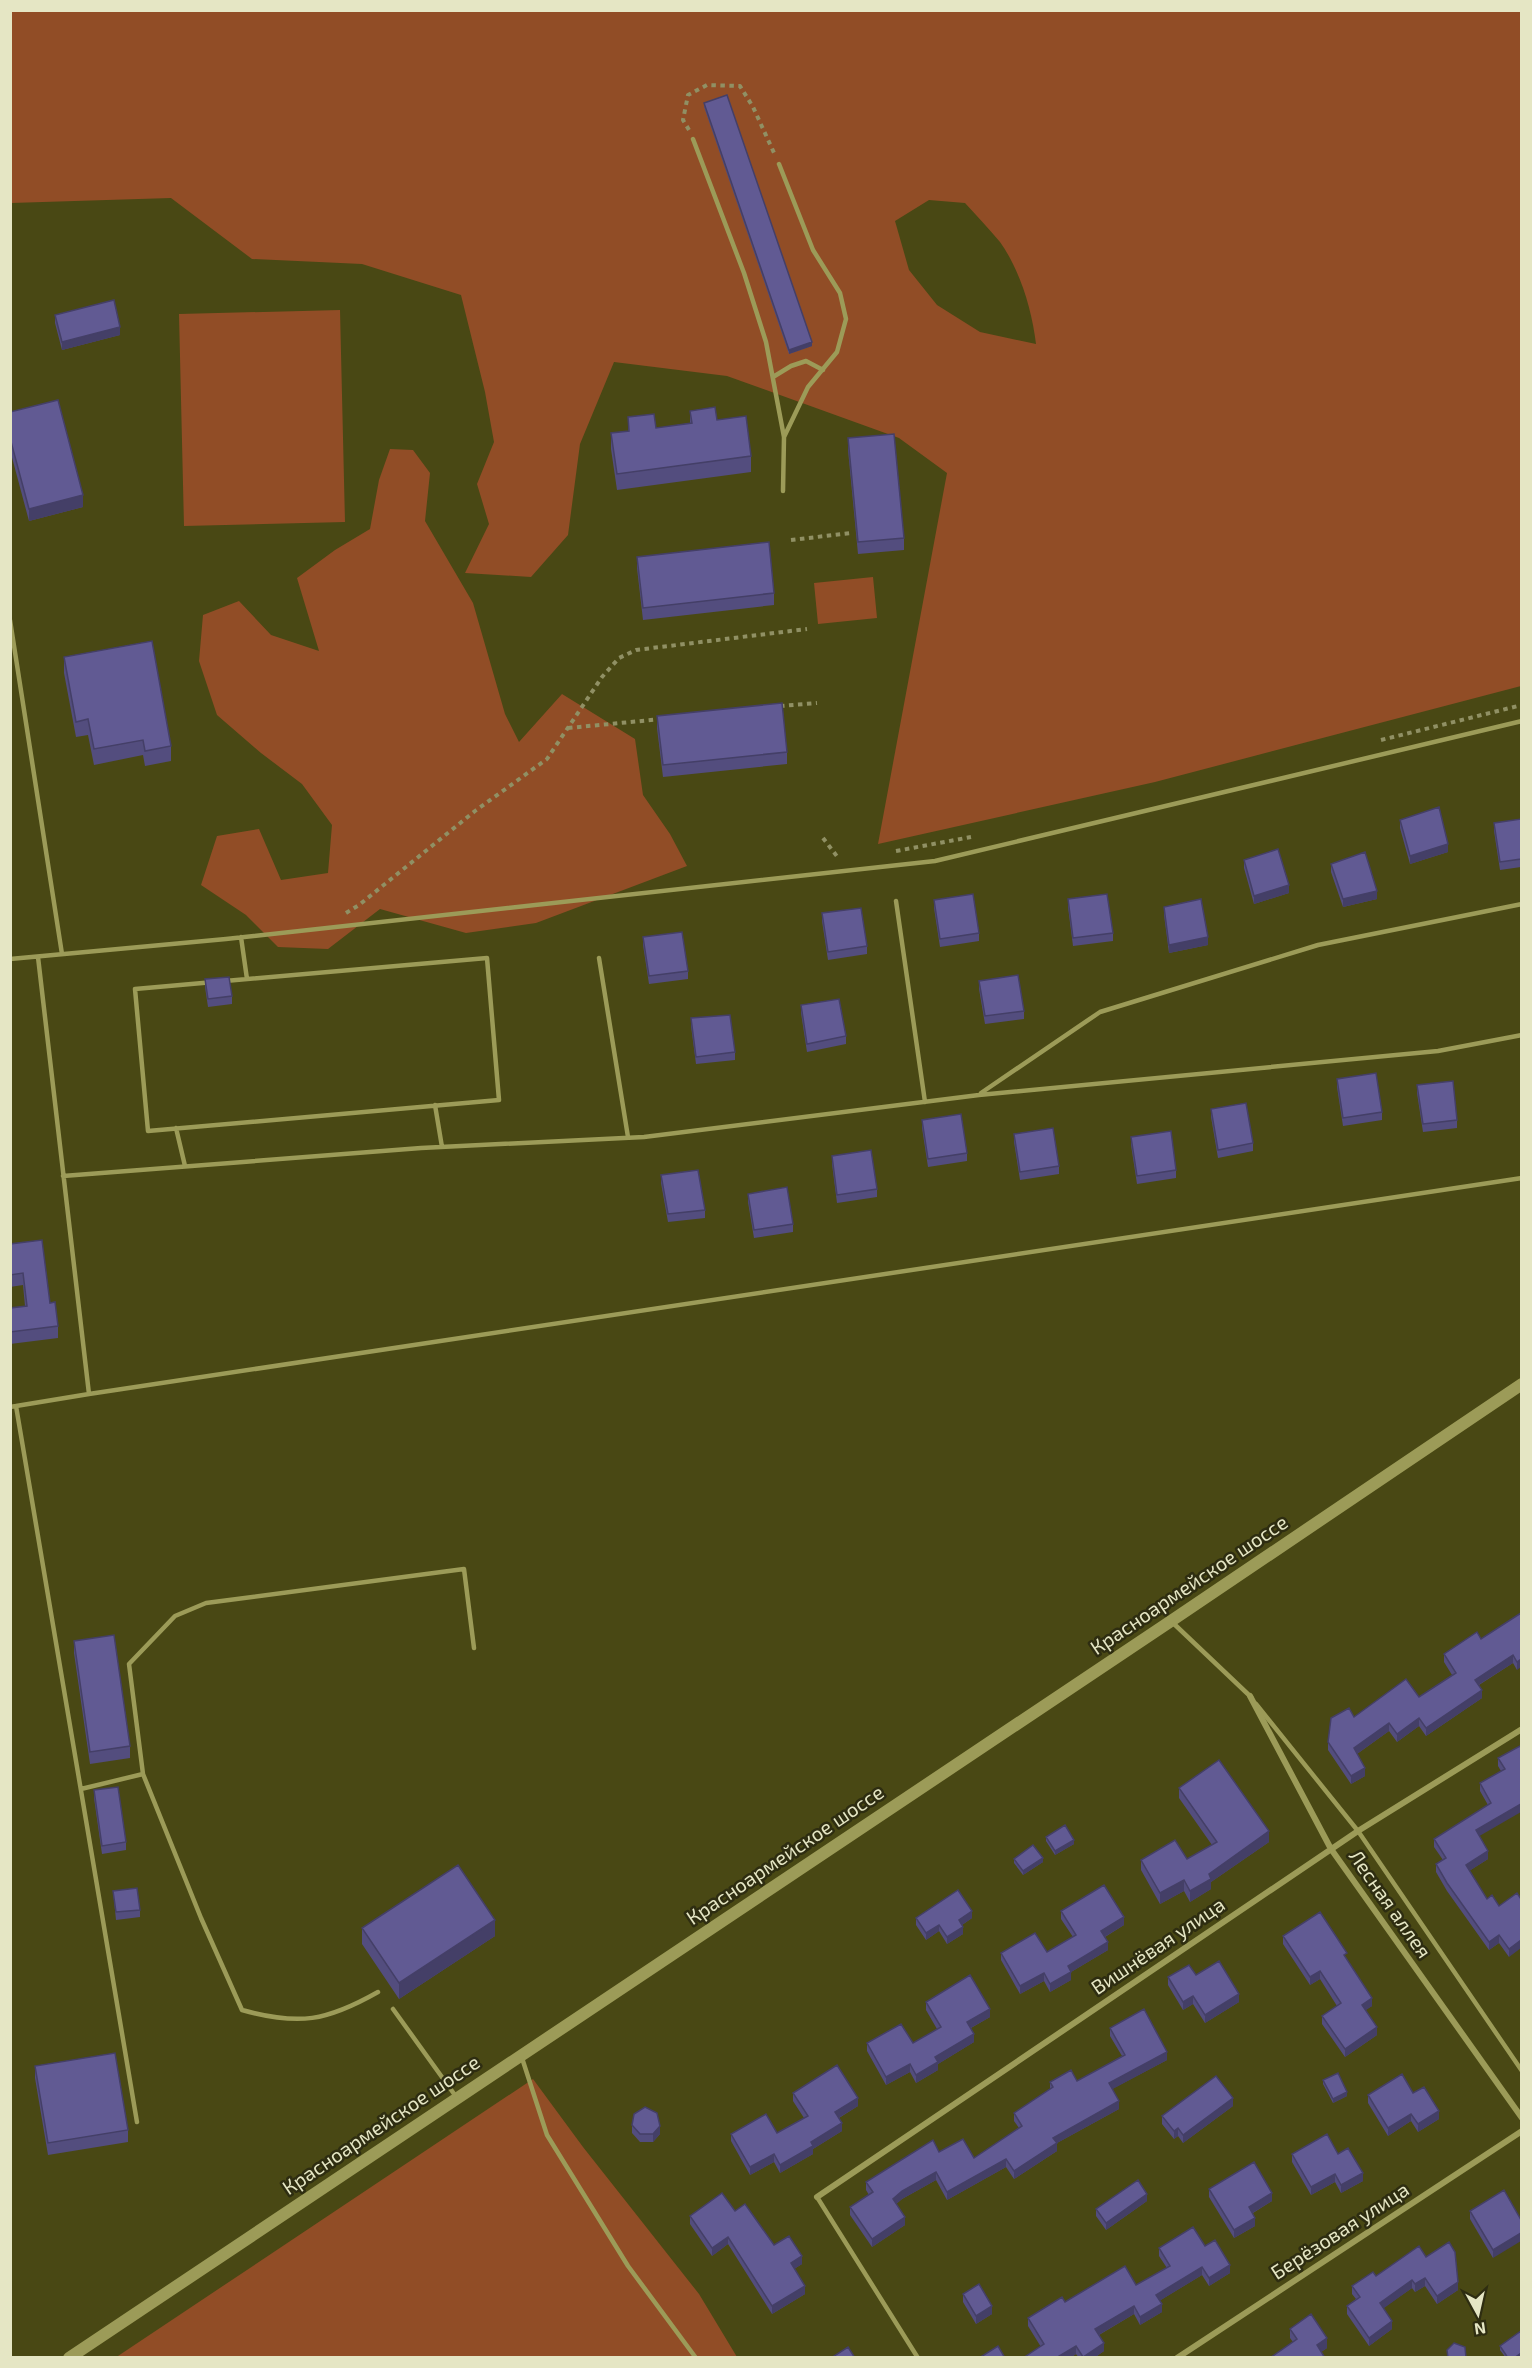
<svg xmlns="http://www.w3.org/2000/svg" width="1532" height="2368" viewBox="0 0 1532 2368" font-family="'Exo 2',sans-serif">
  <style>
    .green { fill: #914d26; fill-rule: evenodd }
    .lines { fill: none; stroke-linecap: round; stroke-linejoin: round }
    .path { stroke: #909064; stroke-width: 4; stroke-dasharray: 4.5 4.5; stroke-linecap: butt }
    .lane { stroke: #9c9b58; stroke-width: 4.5 }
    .street { stroke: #9c9b58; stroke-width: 6 }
    .secondary { stroke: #9c9b58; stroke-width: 12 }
    .wall { fill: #534d7e }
    .shaded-wall { fill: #443f67 }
    .building { fill: #615a93; stroke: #443f67; stroke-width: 1.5 }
    .labels { text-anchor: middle; stroke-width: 5; stroke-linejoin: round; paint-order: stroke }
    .street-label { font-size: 20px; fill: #e5e6c4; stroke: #2e2d11 }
  </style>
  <rect width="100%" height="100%" fill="#494814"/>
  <path class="green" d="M10 11H1521V686L1155 782 878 844 947 473 899 438 727 376 614 362 580 444 568 535 531 577 465 573 489 524 477 484 494 442 485 392 461 295 362 264 252 259 171 198 11 203ZM929 200 965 203C977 216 989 229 1000 242 1020 270 1032 310 1036 344L980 332 937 305 909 270 895 221Z
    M340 310 345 522 184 526 179 314Z
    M390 449 413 450 430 473 425 521 473 603 505 714 519 742 562 694 635 739 643 795 670 834 687 866 536 923 466 933 380 909 328 949 278 947 246 915 201 885 217 836 259 829 281 880 328 873 332 825 302 784 261 753 217 715 199 661 203 615 239 601 271 635 319 651 297 578 335 550 370 529 379 480Z
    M873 577 877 618 818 624 814 583Z
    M533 2079 583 2147 699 2294 737 2357 115 2358Z"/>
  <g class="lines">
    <path class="path" d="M689 130 683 120 688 95 707 85 740 86 753 107 775 155
      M791 540 851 533
      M780 706 817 703
      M568 728 662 719
      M1381 740 1522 705
      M823 838 839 859
      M896 851 971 837
      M346 913 359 905 475 811 547 759 602 677 619 658 636 650 807 629"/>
    <path class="lane" d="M693 139 744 273 766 342 784 437 783 491
      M779 164 813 250 840 293 846 319 837 352 808 387 784 437
      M773 377 791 366 806 361 823 370
      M10 620 62 954
      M896 901 925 1102
      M241 937 247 979
      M38 957 89 1394 1522 1178
      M487 958 499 1100 148 1131 135 989Z
      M599 958 628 1137
      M10 959 226 939 935 861 1522 721
      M981 1093 1100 1012 1318 945 1522 904
      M435 1105 442 1147
      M176 1128 185 1166
      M63 1176 421 1148 644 1137 979 1095 1438 1051 1522 1035
      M16 1406 137 2122
      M10 1407 89 1394
      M1172 1622 1251 1697
      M1256 1704 1358 1831 1522 2071
      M81 1789 143 1774
      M378 1992C327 2021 299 2026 242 2010L201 1918 143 1774 129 1664 175 1616 206 1603 464 1569 474 1648
      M393 2009 457 2098
      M522 2058 547 2135 628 2266 696 2358
      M817 2197 918 2358"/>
    <path class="street" d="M1250 1696 1331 1849 1522 2118
      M817 2197 1358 1831 1522 1729
      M1177 2358 1522 2131"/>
    <path class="secondary" d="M69 2358 1171 1621 1522 1384"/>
  </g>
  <path class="wall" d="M704 103 812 346 789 354 704 107Z
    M55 315 120 335 62 350 55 323Z
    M690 411 717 420 751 456V472L617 490 611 449V433L628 431V417L656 428 690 423Z
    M10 412 83 507 29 521 10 450Z
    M848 438 904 538V550L858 554 848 450Z
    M637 557 774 593V605L643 620 637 568Z
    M64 657 171 746V761L145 766 143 755 94 765 88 735 76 737 64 673Z
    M657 716 787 752V764L663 777 657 728Z
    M1521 819V867L1500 870 1494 831V823Z
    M1400 820 1448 852 1410 864 1400 828Z
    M1244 860 1289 893 1254 904 1244 868Z
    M1331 864 1377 899 1343 907 1331 872Z
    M1068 899 1113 933V941L1073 946 1068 907Z
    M934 900 979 933V941L940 947 934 908Z
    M1164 907 1208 945 1169 953 1164 915Z
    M822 913 867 946V954L828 960 822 921Z
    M643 937 688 971V979L649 984 643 945Z
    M205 979 232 996V1004L208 1007 205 987Z
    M979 981 1024 1011V1019L985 1024 979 989Z
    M801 1005 846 1036V1044L807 1052 801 1013Z
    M691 1018 735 1052V1060L696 1064 691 1026Z
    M1337 1079 1382 1112V1120L1343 1126 1337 1087Z
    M1417 1085 1457 1120V1128L1423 1132 1417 1093Z
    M1211 1109 1253 1143V1151L1218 1158 1211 1117Z
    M922 1120 967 1153V1161L928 1167 922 1128Z
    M1014 1134 1059 1166V1174L1020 1180 1014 1142Z
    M1131 1137 1176 1170V1178L1137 1184 1131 1145Z
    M832 1156 877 1189V1197L837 1203 832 1164Z
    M661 1175 705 1210V1218L668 1222 661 1183Z
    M748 1194 793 1224V1232L754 1238 748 1202Z
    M10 1244 50 1303 58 1326V1338L10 1344V1308L25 1306 23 1285 10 1287Z
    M1521 1613 1517 1670 1513 1663 1479 1685 1482 1698 1426 1736 1419 1726 1397 1742 1389 1731 1357 1754 1365 1776 1351 1784 1328 1750V1742L1354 1717 1419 1697 1452 1675 1444 1662V1654L1481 1639Z
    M74 1641 130 1746V1758L90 1764 74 1653Z
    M1520 1746 1479 1836 1488 1859 1469 1871 1487 1899 1499 1906 1517 1893 1509 1957 1499 1943 1489 1950 1447 1891 1436 1872V1864L1443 1860 1434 1847V1839L1488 1805 1480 1791V1783L1501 1771 1498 1766V1758Z
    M1179 1788 1269 1842 1211 1882V1889L1190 1902 1184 1891 1160 1904 1141 1870V1860L1187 1859 1212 1845 1179 1798Z
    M94 1790 126 1842V1850L102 1854 94 1798Z
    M1046 1837 1074 1844 1055 1855 1046 1841Z
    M1014 1859 1043 1862 1023 1875 1014 1863Z
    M113 1891 140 1910V1917L116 1920Z
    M1061 1911 1124 1925 1105 1937 1108 1950 1071 1972V1980L1050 1992 1044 1981 1020 1994 1001 1960V1953L1047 1952 1073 1937 1061 1919Z
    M916 1918H972L962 1925 963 1934 947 1944 939 1931 926 1940 916 1925Z
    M362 1928 495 1936 399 1999 362 1944Z
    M1283 1936 1347 1961 1372 2006 1365 2010 1377 2035 1345 2057 1322 2024V2016L1337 2006 1320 1979 1310 1985 1283 1944Z
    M1196 1975 1239 2002 1205 2023 1193 2004 1183 2010 1168 1985V1977Z
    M926 2002 990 2017 971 2028 974 2042 938 2064V2070L916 2083 910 2072 886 2085 867 2051V2043H913L937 2029 926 2010Z
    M1110 2028 1167 2060 1112 2089 1119 2109 1057 2143V2151L1014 2179 1006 2167 947 2200 936 2180 902 2199 896 2204 905 2225 872 2247 850 2215V2207L869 2195 866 2190V2182L939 2152 974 2158 1019 2128 1014 2121V2113L1050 2089V2082L1077 2081 1122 2056 1110 2036Z
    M35 2066 128 2130V2142L48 2155 35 2078Z
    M1323 2080 1347 2096 1333 2103 1323 2084Z
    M793 2093 858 2106 839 2118 842 2131 813 2149V2154L780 2173 774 2162 750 2175 731 2141V2134L777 2133 804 2118 793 2101Z
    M1413 2093 1439 2119 1418 2132 1411 2121 1388 2136 1368 2103V2095Z
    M1233 2106 1183 2143 1178 2136 1174 2139 1162 2124V2116Z
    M632 2125 660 2134 653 2142H640L632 2133Z
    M1292 2154 1363 2181 1341 2193 1335 2182 1311 2195 1292 2162Z
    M1209 2189 1272 2201 1253 2213 1255 2226 1234 2238 1209 2197Z
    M1504 2190 1493 2258 1470 2219V2211Z
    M1147 2201 1106 2230 1096 2216V2209Z
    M735 2211 774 2245 802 2264 794 2269 805 2294 772 2314 728 2244 712 2256 690 2224V2216Z
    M1205 2246 1230 2273 1209 2286 1202 2275 1159 2301 1162 2312 1140 2325 1134 2314 1099 2335 1104 2351 1094 2358H1079L1076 2354 1070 2358H1023L1041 2347 1028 2326V2318L1065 2302 1136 2285 1167 2268 1159 2256V2248Z
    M1426 2257 1458 2290 1437 2304 1425 2286 1415 2292 1412 2288 1383 2308 1392 2329 1369 2346 1347 2314V2306L1356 2299 1352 2294V2286L1376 2276Z
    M963 2294 992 2314 976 2324 963 2302Z
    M1290 2329 1327 2348 1321 2352 1293 2342 1290 2338Z
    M1500 2346 1521 2357 1506 2358 1500 2350Z"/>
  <path class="shaded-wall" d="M120 327V335L62 350V342Z
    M812 342V346L789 354V350Z
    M83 495V507L29 521V509Z
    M1448 844V852L1410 864V856Z
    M1289 885V893L1254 904V896Z
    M1377 891V899L1343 907V899Z
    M1208 937V945L1169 953V945Z
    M1513 1655V1663L1475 1687V1680Z
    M1521 1659V1667L1517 1670V1662Z
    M1482 1690V1698L1426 1736V1728Z
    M1419 1718V1726L1397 1742V1734Z
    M1389 1723V1731L1354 1756V1748Z
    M1365 1768V1776L1351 1784V1776Z
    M1521 1804V1812L1476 1838V1830Z
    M1269 1831V1842L1211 1882V1889L1190 1902V1891L1209 1874Z
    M1074 1840V1844L1055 1855V1851Z
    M1488 1851V1859L1466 1873V1865Z
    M1043 1858V1862L1023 1875V1871Z
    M1184 1880V1891L1160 1904V1893Z
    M972 1911V1918L959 1927V1920Z
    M1124 1917V1925L1101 1939V1931Z
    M495 1920V1936L399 1999V1983Z
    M939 1925V1931L926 1940V1933Z
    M963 1927V1934L947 1944V1937Z
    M1499 1935V1943L1489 1950V1942Z
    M1521 1940V1948L1509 1957V1949Z
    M1108 1942V1950L1071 1972V1980L1050 1992V1984L1068 1966Z
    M1320 1971V1979L1310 1985V1977Z
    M1044 1973V1981L1020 1994V1986Z
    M1239 1994V2002L1205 2023V2015Z
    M1193 1996V2004L1183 2010V2002Z
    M1372 1998V2006L1362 2013V2005Z
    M990 2009V2017L967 2030V2022Z
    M1377 2027V2035L1345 2057V2049Z
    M974 2034V2042L938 2064V2070L916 2083V2075L935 2057Z
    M1167 2052V2060L1109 2091V2083Z
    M910 2064V2072L886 2085V2077Z
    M1347 2092V2096L1333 2103V2099Z
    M858 2098V2106L835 2120V2112Z
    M1233 2098V2106L1183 2143V2135Z
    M1119 2101V2109L1057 2143V2151L1014 2179V2171L1053 2138Z
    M1439 2111V2119L1418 2132V2124Z
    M1411 2114V2121L1388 2136V2128Z
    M842 2123V2131L813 2149V2154L780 2173V2165L811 2142Z
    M660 2126V2134L653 2142V2134Z
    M1178 2128V2136L1174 2139V2131Z
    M774 2154V2162L750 2175V2167Z
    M1006 2159V2167L947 2200V2192Z
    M936 2172V2180L902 2199 893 2207V2199L902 2191Z
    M1363 2173V2181L1341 2193V2185Z
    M1335 2174V2182L1311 2195V2187Z
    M1272 2193V2201L1249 2215V2207Z
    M1147 2194V2201L1106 2230V2223Z
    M905 2217V2225L872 2247V2239Z
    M1255 2218V2226L1234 2238V2230Z
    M1521 2233V2241L1493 2258V2250Z
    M728 2237V2244L712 2256V2248Z
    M802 2256V2264L791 2271V2263Z
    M1230 2265V2273L1209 2286V2278Z
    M1202 2267V2275L1156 2303V2295Z
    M1425 2278V2286L1415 2292V2284Z
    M1412 2280V2288L1380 2311V2303Z
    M1458 2282V2290L1437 2304V2296Z
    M805 2286V2294L772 2314V2306Z
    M1162 2304V2312L1140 2325V2317Z
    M992 2306V2314L976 2324V2316Z
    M1134 2306V2314L1095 2337V2329Z
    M1392 2321V2329L1369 2346V2338Z
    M1327 2338V2348L1317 2355V2345Z
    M1104 2343V2351L1094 2358H1083V2357Z
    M1076 2346V2354L1070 2358H1056Z
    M1521 2353V2357L1520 2358H1514Z"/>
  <path class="building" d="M727 95 812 342 789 350 704 103Z
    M114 300 120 327 62 342 55 315Z
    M58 400 83 495 29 509 10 438V412Z
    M715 407 717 420 746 416 751 456 617 474 611 433 629 431 628 417 654 414 656 428 692 423 690 411Z
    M894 434 904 538 858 542 848 438Z
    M769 542 774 593 643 608 637 557Z
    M152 641 171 746 145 751 143 740 94 749 88 719 76 722 64 657Z
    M782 703 787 752 663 765 657 716Z
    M1439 807 1448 844 1410 856 1400 820Z
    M1521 819V859L1500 862 1494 823Z
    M1278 849 1289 885 1254 896 1244 860Z
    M1365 852 1377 891 1343 899 1331 864Z
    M973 894 979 933 940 939 934 900Z
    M1107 894 1113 933 1073 938 1068 899Z
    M1201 899 1208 937 1169 945 1164 907Z
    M861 908 867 946 828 952 822 913Z
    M682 932 688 971 649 976 643 937Z
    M1018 975 1024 1011 985 1016 979 981Z
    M229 977 232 996 208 999 205 979Z
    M839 999 846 1036 807 1044 801 1005Z
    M730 1015 735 1052 696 1057 691 1018Z
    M1376 1073 1382 1112 1343 1118 1337 1079Z
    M1453 1081 1457 1120 1423 1124 1417 1085Z
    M1246 1103 1253 1143 1218 1150 1211 1109Z
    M961 1114 967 1153 928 1159 922 1120Z
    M1053 1128 1059 1166 1020 1172 1014 1134Z
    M1171 1131 1176 1170 1137 1176 1131 1137Z
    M871 1150 877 1189 837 1195 832 1156Z
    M698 1170 705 1210 668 1214 661 1175Z
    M787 1187 793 1224 754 1230 748 1194Z
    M42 1240 50 1303 55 1302 58 1326 10 1332V1308L27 1306 23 1273 10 1275V1244Z
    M1521 1613V1659L1517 1662 1513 1655 1475 1680 1482 1690 1426 1728 1419 1718 1397 1734 1389 1723 1354 1748 1365 1768 1351 1776 1328 1742 1331 1718 1349 1708 1354 1717 1406 1679 1419 1697 1456 1673 1444 1654 1477 1632 1481 1639Z
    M114 1635 130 1746 90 1752 74 1641Z
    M1520 1746 1521 1748V1804L1476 1830 1488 1851 1466 1865 1487 1899 1492 1895 1499 1906 1517 1893 1521 1899V1940L1509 1949 1499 1935 1489 1942 1447 1883 1436 1864 1446 1858 1434 1839 1491 1803 1480 1783 1505 1769 1498 1758Z
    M1219 1760 1269 1831 1209 1874 1211 1879 1190 1891 1184 1880 1160 1893 1141 1860 1175 1840 1187 1859 1217 1842 1179 1788Z
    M118 1787 126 1842 102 1846 94 1790Z
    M1065 1825 1074 1840 1055 1851 1046 1837Z
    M1033 1845 1043 1858 1023 1871 1014 1859Z
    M458 1865 495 1920 399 1983 362 1928Z
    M1104 1885 1124 1917 1101 1931 1108 1942 1068 1966 1071 1972 1050 1984 1044 1973 1020 1986 1001 1953 1035 1933 1047 1952 1076 1935 1061 1911Z
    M137 1888 140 1910 116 1912 113 1891Z
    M958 1890 972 1911 959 1920 963 1927 947 1937 939 1925 926 1933 916 1918Z
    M1320 1912 1347 1953 1344 1955 1372 1998 1362 2005 1377 2027 1345 2049 1322 2016 1341 2003 1320 1971 1310 1977 1283 1936Z
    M1219 1961 1239 1994 1205 2015 1193 1996 1183 2002 1168 1977 1189 1965 1196 1975Z
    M970 1975 990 2009 967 2022 974 2034 935 2057 938 2062 916 2075 910 2064 886 2077 867 2043 901 2024 913 2043 941 2027 926 2002Z
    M1144 2009 1167 2052 1109 2083 1119 2101 1053 2138 1057 2143 1014 2171 1006 2159 947 2192 936 2172 902 2191 893 2199 905 2217 872 2239 850 2207 873 2192 866 2182 933 2140 939 2152 963 2139 974 2158 1022 2126 1014 2113 1053 2087 1050 2082 1071 2070 1077 2081 1125 2055 1110 2028Z
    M115 2053 128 2130 48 2143 35 2066Z
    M837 2065 858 2098 835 2112 842 2123 811 2142 813 2146 780 2165 774 2154 750 2167 731 2134 766 2114 777 2133 808 2116 793 2093Z
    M1338 2073 1347 2092 1333 2099 1323 2080Z
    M1402 2074 1413 2093 1424 2087 1439 2111 1418 2124 1411 2114 1388 2128 1368 2095Z
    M1216 2076 1233 2098 1183 2135 1178 2128 1174 2131 1162 2116Z
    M645 2107 657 2113 660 2126 653 2134H640L632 2125 634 2114Z
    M1327 2134 1338 2154 1348 2148 1363 2173 1341 2185 1335 2174 1311 2187 1292 2154Z
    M1254 2162 1272 2193 1249 2207 1255 2218 1234 2230 1209 2189Z
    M1138 2180 1147 2194 1106 2223 1096 2209Z
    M1504 2190 1521 2220V2233L1493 2250 1470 2211Z
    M722 2193 735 2211 745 2204 774 2245 789 2236 802 2256 791 2263 805 2286 772 2306 728 2237 712 2248 690 2216Z
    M1193 2227 1205 2246 1215 2240 1230 2265 1209 2278 1202 2267 1156 2295 1162 2304 1140 2317 1134 2306 1095 2329 1104 2343 1083 2357 1076 2346 1056 2358H1023L1044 2344 1028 2318 1062 2297 1065 2302 1125 2266 1136 2285 1170 2266 1159 2248Z
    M1449 2242 1455 2252 1458 2282 1437 2296 1425 2278 1415 2284 1412 2280 1380 2303 1392 2321 1369 2338 1347 2306 1360 2297 1352 2286 1373 2272 1376 2276 1419 2246 1426 2257Z
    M979 2284 992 2306 976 2316 963 2294Z
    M1311 2314 1327 2338 1317 2345 1325 2358H1270L1297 2339 1290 2329Z
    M1521 2331V2353L1514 2358H1508L1500 2346Z
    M1454 2343 1465 2347 1466 2358H1448L1447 2350Z
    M998 2346 1005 2358H979Z
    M848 2347 855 2358H831Z"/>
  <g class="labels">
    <g class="street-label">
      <text transform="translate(1189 1585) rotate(-34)" y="7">Красноармейское шоссе</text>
      <text transform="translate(785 1855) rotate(-34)" y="7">Красноармейское шоссе</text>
      <text transform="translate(1390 1904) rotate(55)" y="7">Лесная аллея</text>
      <text transform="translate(1158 1946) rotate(-34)" y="7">Вишнёвая улица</text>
      <text transform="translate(381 2125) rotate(-34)" y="7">Красноармейское шоссе</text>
      <text transform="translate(1340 2231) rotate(-33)" y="7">Берёзовая улица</text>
    </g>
  </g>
  <rect width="1532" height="2368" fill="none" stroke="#e5e6c4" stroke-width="24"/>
  <g transform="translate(1478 2314) rotate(172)" stroke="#2e2d11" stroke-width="4.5" paint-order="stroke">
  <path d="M0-4.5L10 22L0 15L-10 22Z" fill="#e5e6c4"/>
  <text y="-9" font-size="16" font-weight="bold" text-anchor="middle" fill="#e5e6c4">N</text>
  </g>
</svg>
